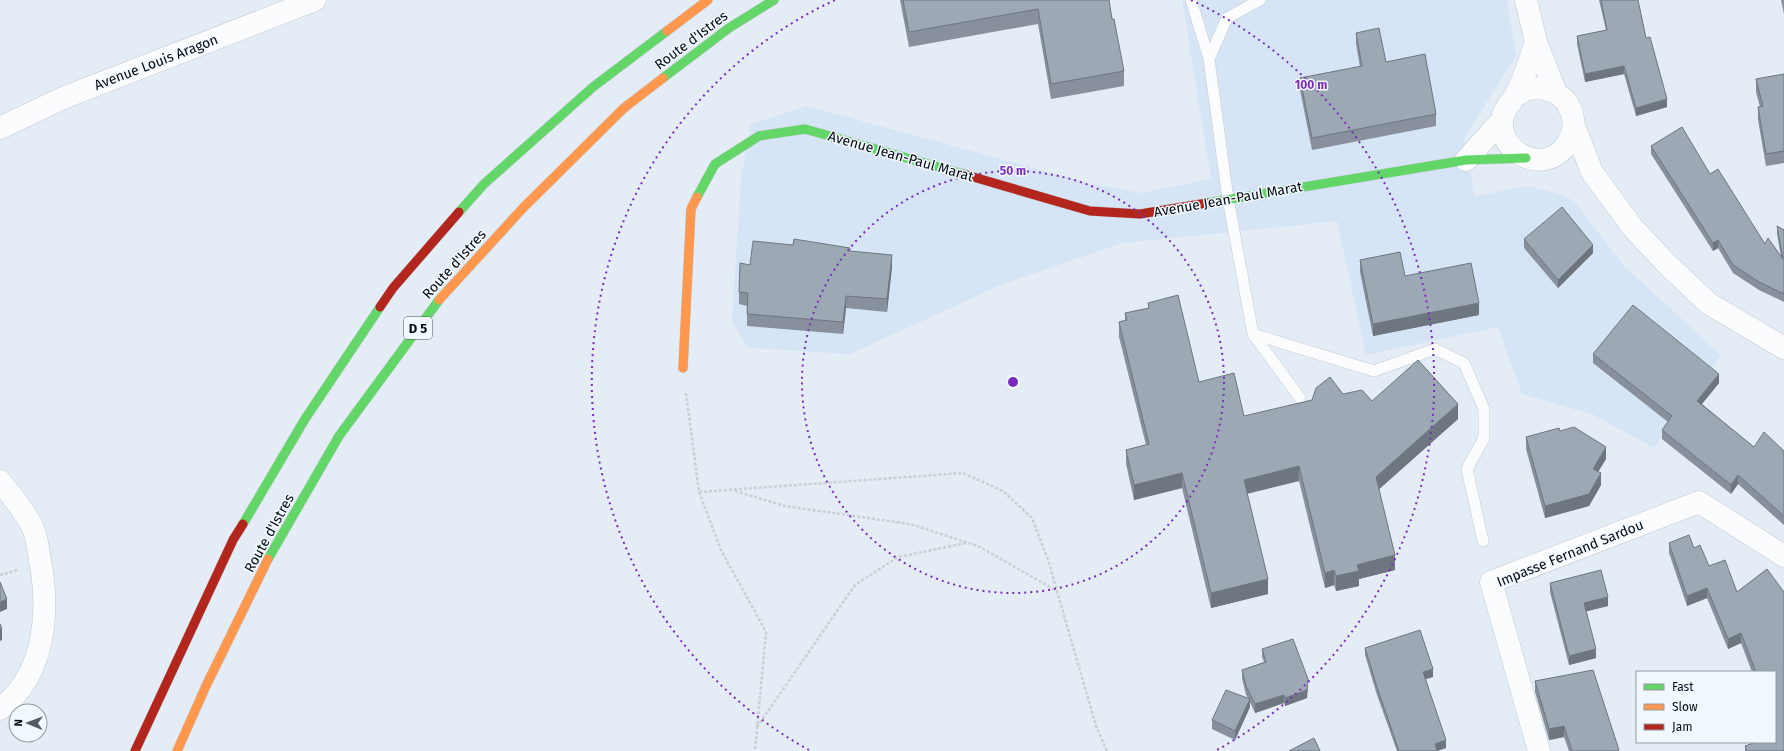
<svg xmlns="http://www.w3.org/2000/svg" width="1784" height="751" viewBox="0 0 1784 751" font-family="'Fira Sans',sans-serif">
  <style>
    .built { fill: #d6e5f6 }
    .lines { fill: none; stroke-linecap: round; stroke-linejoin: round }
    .lane-casing { stroke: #c3cad1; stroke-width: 12 }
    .street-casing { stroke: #c3cad1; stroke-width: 23 }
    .fast-casing { stroke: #c3cad1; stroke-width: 10 }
    .slow-casing { stroke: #c3cad1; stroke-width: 10 }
    .jam-casing { stroke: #c3cad1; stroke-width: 10 }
    .path { stroke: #ccced0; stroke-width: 2.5; stroke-dasharray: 3 2; stroke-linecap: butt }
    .lane { stroke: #fbfcfe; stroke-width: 11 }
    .street { stroke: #fbfcfe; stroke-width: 22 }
    .fast { stroke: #63d668; stroke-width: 9 }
    .slow { stroke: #ff974d; stroke-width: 9 }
    .jam { stroke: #b3261e; stroke-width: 9 }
    .wall { fill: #87909c }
    .shaded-wall { fill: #6e767f }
    .building { fill: #9da8b5; stroke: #6e767f }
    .ring { fill: none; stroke: #7b2cbf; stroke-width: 2; stroke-dasharray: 2 4 }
    .labels { text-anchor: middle; stroke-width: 3; stroke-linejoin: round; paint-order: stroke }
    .shield { fill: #f1f8ff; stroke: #4d5358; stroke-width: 1 }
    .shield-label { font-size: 13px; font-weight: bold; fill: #070c11 }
    .street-label { font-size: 14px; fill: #070c11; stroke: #f1f8ff }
    .centre { fill: #7b2cbf; stroke: #f1f8ff; stroke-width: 2 }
    .ring-label { font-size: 12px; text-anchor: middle; font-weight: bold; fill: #7b2cbf; stroke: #f1f8ff; stroke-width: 3; stroke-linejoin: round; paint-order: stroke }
  </style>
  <rect width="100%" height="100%" fill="#e4ecf5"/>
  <path class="built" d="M1182 0H1507L1516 56 1464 138 1475 196 1529 186 1559 194 1574 201 1624 266 1721 355 1654 448 1594 415 1522 394 1498 327 1366 355 1337 221 1123 243 1003 284 850 354 748 348 732 321 741 178 751 124 807 106 1088 183 1141 193 1211 179Z"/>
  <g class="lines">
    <defs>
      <path id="lane" d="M1191 0 1209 59
        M1260 0 1227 18 1209 59 1228 199 1253 334 1300 398
        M1253 334 1374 371 1435 349 1464 363 1484 409V438L1467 469 1483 541"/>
      <path id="street" d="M1526 0 1536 42 1556 93
        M1536 42C1530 59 1524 80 1515 96 1510 104 1503 110 1502 120 1499 153 1542 174 1564 148 1570 142 1572 134 1574 126
        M1515 96 1527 89 1542 88 1556 93 1566 101 1572 113 1574 126 1592 172 1633 228 1667 264 1708 303 1784 348
        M0 128 63 98 315 0
        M1466 160 1502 120
        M0 481C11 495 28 515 34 531 37 539 38 548 39 555 50 607 47 674 0 709
        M1539 751 1491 582 1699 502 1784 556"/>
      <path id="fast" d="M663 78 729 28 774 0
        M697 197 715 164 759 136 805 129 963 174
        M1207 203 1466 160 1526 158
        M459 212 484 184 593 87 667 31
        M243 524 305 419 380 307
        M268 559 339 436 439 300"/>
      <path id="slow" d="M667 31 708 0
        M439 300 523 208 624 108 663 78
        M683 368 691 209 697 197
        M177 751 206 686 268 559"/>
      <path id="jam" d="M963 174 1090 211 1140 214 1207 203
        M380 307 393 288 459 212
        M135 751 233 540 243 524"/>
    </defs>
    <use href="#lane" class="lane-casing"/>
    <use href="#street" class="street-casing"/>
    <use href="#fast" class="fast-casing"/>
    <use href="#slow" class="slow-casing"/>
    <use href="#jam" class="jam-casing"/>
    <path class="path" d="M686 393 699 492 721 550 766 632 755 751
      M735 491 785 506 910 524 978 546 1057 591
      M699 492 963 473 1003 491 1032 518 1048 560 1096 726 1107 751
      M0 575 17 570
      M757 727 855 585 898 557 966 543"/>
    <use href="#lane" class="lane"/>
    <use href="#street" class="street"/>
    <use href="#fast" class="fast"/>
    <use href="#slow" class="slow"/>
    <use href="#jam" class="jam"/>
  </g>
  <path class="wall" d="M900 0H1109L1112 19 1124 71V86L1051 99 1038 24 909 47Z
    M1599 0H1638L1646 38 1667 107 1636 116 1624 74 1585 82 1577 44V36L1606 30Z
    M1781 0H1784V14Z
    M1356 33 1386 62 1436 114V126L1312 150 1300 90V78L1360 67 1356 44Z
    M1784 74V163L1766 166 1758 120V107H1760L1756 92V79Z
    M1651 146 1710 174 1765 244 1781 257 1777 234V226L1784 230V302L1759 290 1733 273 1718 248 1713 251 1651 154Z
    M1524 239 1593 253 1558 288 1524 248Z
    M850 251 892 267 887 312 846 308 843 334 747 326V306L739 304V292L750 265Z
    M1360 260 1405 276 1479 315 1373 336 1360 272Z
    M1148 303 1199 382 1244 416 1343 394 1372 401 1458 419 1379 489 1395 570 1359 579V586L1336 591 1334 585 1325 588 1299 481 1247 494 1268 594 1211 608 1182 488 1134 500 1126 464V450L1146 445 1119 337V322L1125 320V313L1148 308Z
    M1593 354 1719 383 1702 404 1754 447 1784 451V525L1738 484 1731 494 1662 439V430L1668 422 1593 363Z
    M1560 431 1606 459 1598 472 1601 485 1589 506 1545 518 1526 449V437Z
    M1669 543 1694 548 1709 566 1737 592 1767 569 1784 751H1745V746L1775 742V672H1752L1741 643 1728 649 1707 598 1687 606 1669 553Z
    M1550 583 1608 606 1586 611 1596 658 1569 665 1550 592Z
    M1365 648 1433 677 1426 679 1446 748 1437 751H1397L1377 695 1365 655Z
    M1262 649 1308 687 1307 698 1285 706 1284 703 1255 713 1250 702V707L1235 740 1212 729V720L1248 698 1246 695 1242 678V670L1264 662 1262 657Z
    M1535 681 1619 751H1569L1564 737 1549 740 1535 692Z"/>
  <path class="shaded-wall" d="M1624 66V74L1585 82V74Z
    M1667 99V107L1636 116V108Z
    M1718 240V248L1713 251V243Z
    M1593 245V253L1558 288V280Z
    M892 255V267L887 312V299Z
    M846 296V308L843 334V322Z
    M1479 303V315L1373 336V324Z
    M1719 374V383L1697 410V401Z
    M1458 404V419L1376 492V477Z
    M1606 447V459L1593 480V469Z
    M1299 466V481L1244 494V480Z
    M1182 473V488L1134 500V485Z
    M1601 473V485L1589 506 1545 518V506Z
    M1738 475V484L1731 494V485Z
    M1395 555V570L1359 579V586L1336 591V576L1357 565Z
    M1334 570V585L1325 588V573Z
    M1268 579V594L1211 608V593Z
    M1707 588V598L1687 606V596Z
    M1608 597V606L1584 612V603Z
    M7 599V609L0 612V602Z
    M2 629V640L0 641V630Z
    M1741 633V643L1728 649V639Z
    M1596 649V658L1569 665V656Z
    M1433 669V677L1423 680V672Z
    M1308 679 1307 698 1285 706V698Z
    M1284 695V703L1255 713V704Z
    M1250 699V707L1235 740V731Z
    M1564 726V737L1549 740V729Z
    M1446 740V748L1437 751 1435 744Z"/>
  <path class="building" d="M903 0H1109L1112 19H1114L1124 71 1051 84 1038 9 909 32Z
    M1601 0H1638L1646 38 1650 37 1667 99 1636 108 1624 66 1585 74 1577 36 1607 30Z
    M1379 28 1386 62 1425 54 1436 114 1312 138 1300 78 1362 66 1356 33Z
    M1784 74V151L1766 154 1758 107 1763 106 1756 79Z
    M1682 127 1710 174 1718 169 1765 244 1768 238 1783 259 1777 226 1784 230V294L1759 282 1733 265 1718 240 1713 243 1651 146Z
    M1562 207 1593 245 1558 280 1524 239Z
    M794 239 850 248V251L892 255 887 299 846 296 843 322 747 314 748 293 739 292 740 263 750 265 753 241 793 245Z
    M1400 252 1405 276 1471 263 1479 303 1373 324 1360 260Z
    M1178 295 1199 382 1234 373 1244 416 1312 400 1316 388 1330 377 1343 394 1362 390 1372 401 1418 360 1458 404 1376 477 1395 555 1357 565 1359 571 1336 576 1334 570 1325 573 1299 466 1244 480 1268 579 1211 593 1182 473 1134 485 1126 450 1149 444 1119 322 1127 320 1125 313 1149 308 1148 303Z
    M1633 305 1719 374 1697 401 1754 447 1764 432 1784 451V516L1738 475 1731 485 1662 430 1672 416 1593 354Z
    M1574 427 1606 447 1593 469 1601 473 1589 494 1545 506 1526 437 1559 428 1560 431Z
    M1689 535 1694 548 1700 545 1709 566 1725 560 1737 592 1767 569 1784 592V751H1747L1745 746 1756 742H1775V672H1756L1741 633 1728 639 1707 588 1687 596 1669 543Z
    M1601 570 1608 597 1584 603 1596 649 1569 656 1550 583Z
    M0 582 7 599 0 602Z
    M0 624 2 629 0 630Z
    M1420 630 1433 669 1423 672 1446 740 1435 744 1437 751H1399L1377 687 1365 648Z
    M1293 639 1308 679 1307 690 1285 698 1284 695 1255 704 1246 686 1242 670 1266 662 1262 649Z
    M1593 670 1619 750 1615 751H1572L1564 726 1549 729 1535 681Z
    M1226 690 1250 699 1235 731 1212 720Z
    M1314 738 1320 751H1289Z"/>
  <g class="ring">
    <circle cx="1013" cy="382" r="211"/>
    <path d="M809 750A421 421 0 0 1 835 0M1191 0A421 421 0 0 1 1217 750"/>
  </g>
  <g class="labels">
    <rect class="shield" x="404" y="317" width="28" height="22" rx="3"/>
    <g class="shield-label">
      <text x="418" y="333">D 5</text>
    </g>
    <g class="street-label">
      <text transform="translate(691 40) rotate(-37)" y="5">Route d'Istres</text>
      <text transform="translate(156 62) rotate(-21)" y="5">Avenue Louis Aragon</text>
      <text transform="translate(901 156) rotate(16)" y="5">Avenue Jean-Paul Marat</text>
      <text transform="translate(1228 199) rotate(-10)" y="5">Avenue Jean-Paul Marat</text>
      <text transform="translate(454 264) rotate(-48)" y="5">Route d'Istres</text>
      <text transform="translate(269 533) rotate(-61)" y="5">Route d'Istres</text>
      <text transform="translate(1570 553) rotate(-22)" y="5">Impasse Fernand Sardou</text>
    </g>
  </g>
  <circle cx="1013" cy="382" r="6" class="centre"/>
  <g class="ring-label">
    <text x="1311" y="89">100 m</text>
    <text x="1013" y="175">50 m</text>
  </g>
  <rect x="1636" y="671" width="140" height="72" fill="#f1f8ff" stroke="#939aa0"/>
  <rect x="1644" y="684" width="20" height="6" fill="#63d668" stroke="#939aa0"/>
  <text x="1672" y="691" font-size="12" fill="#070c11">Fast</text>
  <rect x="1644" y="704" width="20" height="6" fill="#ff974d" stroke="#939aa0"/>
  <text x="1672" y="711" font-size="12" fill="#070c11">Slow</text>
  <rect x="1644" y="724" width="20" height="6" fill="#b3261e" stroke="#939aa0"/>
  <text x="1672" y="731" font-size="12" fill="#070c11">Jam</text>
  <g transform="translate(28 723) rotate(271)"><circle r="19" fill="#f1f8ff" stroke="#939aa0"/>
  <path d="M0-3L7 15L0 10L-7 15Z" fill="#545a61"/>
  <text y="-6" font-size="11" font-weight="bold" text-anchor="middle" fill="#070c11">N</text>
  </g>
</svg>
